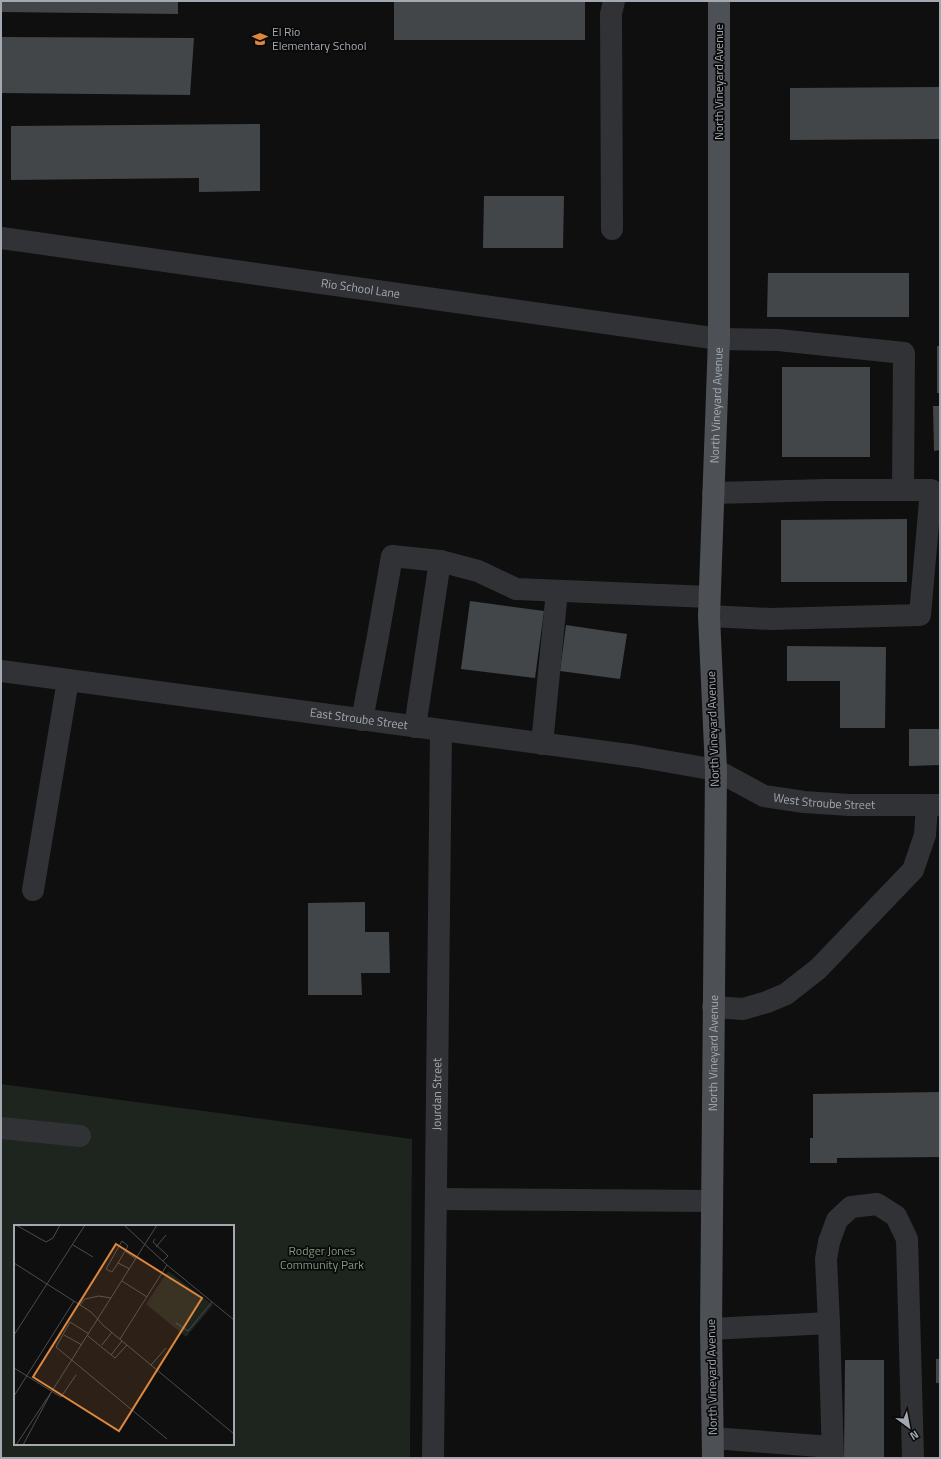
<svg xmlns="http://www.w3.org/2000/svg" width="941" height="1459" viewBox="0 0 941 1459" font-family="'Titillium Web',sans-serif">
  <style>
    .green { fill: #1e241e; fill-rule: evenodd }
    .building { fill: #434648 }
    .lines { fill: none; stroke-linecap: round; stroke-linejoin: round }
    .minor { stroke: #313235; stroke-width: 22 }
    .major { stroke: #4d5054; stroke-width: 22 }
    .labels { text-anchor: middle; stroke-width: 3.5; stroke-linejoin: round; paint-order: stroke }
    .poi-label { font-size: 12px; fill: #a2a9b0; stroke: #0a0a0b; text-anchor: start }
    .street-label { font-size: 12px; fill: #a2a9b0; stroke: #0a0a0b }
    .park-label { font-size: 12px; fill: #7f997b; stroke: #0a0a0b }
    .inset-road { fill: none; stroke: #4a4d50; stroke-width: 1 }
    .view { fill: #dc873c; fill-opacity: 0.15; stroke: #dc873c; stroke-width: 2 }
    .inset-edge { fill: none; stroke: #a2a9b0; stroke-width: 2 }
  </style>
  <rect width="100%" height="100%" fill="#0f0f10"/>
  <path class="green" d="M1 1084 412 1139 410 1458H1ZM15 1226H233V1444H15Z"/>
  <path class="building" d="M1 1H178V14L1 12Z
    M394 1H585V40H394Z
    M1 37 194 38 190 95 1 93Z
    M940 87V139L790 140V88Z
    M260 124V191L199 192V178L11 180V126Z
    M484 196H564L563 248H483Z
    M768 273H909V317H767Z
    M937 346H940V393H937Z
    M782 367H870V457H782Z
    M933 406H940V450L934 451Z
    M907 519V582H781V520Z
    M470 601 544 611 535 678 461 669Z
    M566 625 627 634 620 679 560 671Z
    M787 646 886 647 885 728H840V681H787Z
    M909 729H940V765L909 766Z
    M365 902V932H389L390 973H361L362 995H308V903Z
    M940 1092V1157L837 1158V1163H810V1138H813V1094Z
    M936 1359H940V1383H936Z
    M845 1360H884V1458H844Z"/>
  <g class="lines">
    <g class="minor">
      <path d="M612 229 611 14 614 1"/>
      <path id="s1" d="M1 238 719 339 778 340 904 353 903 490"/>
      <path d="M709 616 771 619 920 615 931 490H826L713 493"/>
      <path id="s2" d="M1 671 636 756 716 770 764 796 804 802 849 805H940"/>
      <path d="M362 720 378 636 392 556 440 561 478 571 516 589 709 597"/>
      <path d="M415 727 440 561"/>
      <path d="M542 744 557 591"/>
      <path d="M33 890 68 680"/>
      <path d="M713 1007 743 1009 767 1002 786 994 818 969 913 870 925 835 927 805"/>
      <path d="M1 1128 80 1136"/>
      <path d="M436 1199 712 1201"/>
      <path d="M711 1329 829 1323"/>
      <path d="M713 1438 832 1447"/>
      <path id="s3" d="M433 1458 441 731"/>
      <path d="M833 1458 829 1323 826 1259 829 1242 837 1220 851 1207 877 1204 896 1216 907 1239 913 1458"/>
    </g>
    <path class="major" id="s4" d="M713 1458 711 1329 716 770 709 616 719 339V1"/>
  </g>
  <defs>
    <symbol id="school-bare" viewBox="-9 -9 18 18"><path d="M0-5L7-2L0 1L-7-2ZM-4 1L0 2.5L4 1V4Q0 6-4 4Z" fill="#dc873c" stroke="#0a0a0b" stroke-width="2.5" paint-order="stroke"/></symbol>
  </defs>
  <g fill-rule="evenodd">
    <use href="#school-bare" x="249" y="28" width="22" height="22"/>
  </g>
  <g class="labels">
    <g class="poi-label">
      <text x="272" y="36">El Rio<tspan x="272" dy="14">Elementary School</tspan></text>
    </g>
    <g class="street-label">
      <text transform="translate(719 82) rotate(-90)" y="4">North Vineyard Avenue</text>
      <text dy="4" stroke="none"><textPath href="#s1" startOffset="363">Rio School Lane</textPath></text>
      <text dy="4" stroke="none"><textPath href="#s4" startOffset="1053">North Vineyard Avenue</textPath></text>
      <text dy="4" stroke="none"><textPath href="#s2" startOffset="361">East Stroube Street</textPath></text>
      <text transform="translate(713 729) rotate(-92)" y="4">North Vineyard Avenue</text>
      <text dy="4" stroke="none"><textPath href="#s2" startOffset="837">West Stroube Street</textPath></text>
      <text dy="4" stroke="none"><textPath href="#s4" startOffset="405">North Vineyard Avenue</textPath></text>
      <text dy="4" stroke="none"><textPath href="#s3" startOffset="364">Jourdan Street</textPath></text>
      <text transform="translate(712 1377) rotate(-91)" y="4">North Vineyard Avenue</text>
    </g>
    <g class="park-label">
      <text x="322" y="1255">Rodger Jones<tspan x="322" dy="14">Community Park</tspan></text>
    </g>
  </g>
  <g transform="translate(14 1225)">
    <rect width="220" height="220" fill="#0f0f10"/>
    <path d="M154 46 199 80 172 112 132 79Z" fill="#1e241e"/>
    <path class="inset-road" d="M2 0 32 17 39 13 46 0M110 0 153 40 220 95M141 14 139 17 154 31 149 36M59 20 79 32M142 22 152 10M111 26 122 34M0 38 77 87 90 101 220 209M104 38 114 21 108 16 92 44 98 47 104 38 116 44M108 56 133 72M66 80 71 74 85 71 97 73M162 98 174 106 198 77M75 109 56 97 42 122 153 214M0 110 71 0M50 110 68 120M74 111 101 133 113 120M106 114 153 40M88 120 98 107M97 130 108 116M137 140 152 123M0 143 47 172 62 150M0 171 60 76M2 220 38 166M9 220 38 166 143 0"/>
    <path class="view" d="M102 19 188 73 105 206 19 152Z"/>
    <rect width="220" height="220" class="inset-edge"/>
  </g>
  <rect width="941" height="1459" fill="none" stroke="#a2a9b0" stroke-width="4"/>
  <g transform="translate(909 1427) rotate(148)" stroke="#0a0a0b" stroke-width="3" paint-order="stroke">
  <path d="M0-3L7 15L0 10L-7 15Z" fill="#a2a9b0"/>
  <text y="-6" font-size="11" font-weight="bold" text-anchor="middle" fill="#a2a9b0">N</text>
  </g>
</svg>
